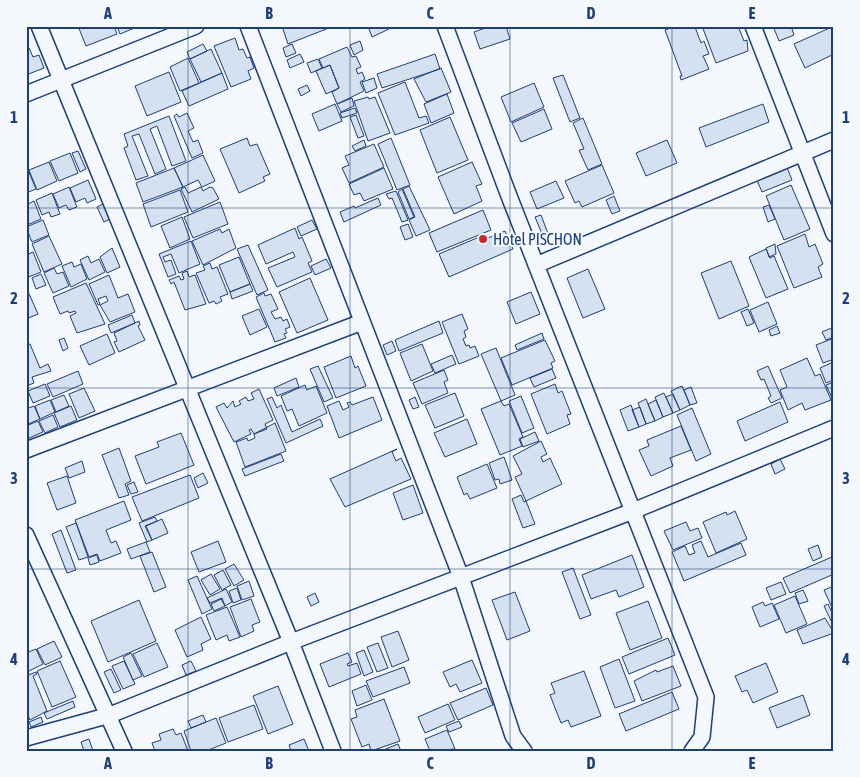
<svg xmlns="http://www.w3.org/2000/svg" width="860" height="777" viewBox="0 0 860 777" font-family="'Asap Condensed',sans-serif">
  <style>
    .building { fill: #d5e0f0; stroke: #1d3f73 }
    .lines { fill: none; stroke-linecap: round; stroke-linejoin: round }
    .street-casing { stroke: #1d3f73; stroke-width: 18 }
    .street { stroke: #f4f7fb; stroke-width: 15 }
    .grid { fill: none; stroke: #1d3f73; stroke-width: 1; stroke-opacity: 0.55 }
    .poi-dot { fill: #c62828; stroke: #f4f7fb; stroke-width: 2 }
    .labels { text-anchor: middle; stroke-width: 4; stroke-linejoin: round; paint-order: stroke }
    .poi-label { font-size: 16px; fill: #1d3f73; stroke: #f4f7fb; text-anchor: start }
    .neatline { fill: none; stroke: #1d3f73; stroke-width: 2 }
    .grid-label { font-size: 16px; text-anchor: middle; font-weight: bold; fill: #1d3f73 }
  </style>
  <rect width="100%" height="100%" fill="#f4f7fb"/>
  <path class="building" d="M78 26H114L117 34 86 46Z
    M117 26H139L120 34Z
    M282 26H334L288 44Z
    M374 26H388L389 29 372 37 369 29Z
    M491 26H506L510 39 480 49 474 32Z
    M676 26H698L695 27 701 43 704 41 709 54 703 56 709 69 681 80 680 76H682L665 30Z
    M702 26H738L744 41 747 40 748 51 716 63Z
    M773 26H791L794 35 779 41Z
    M834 26V54L805 68 794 44Z
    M235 38 239 50 243 49 247 58 250 57 254 68 248 71 251 79 231 87 214 46Z
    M360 41 363 50 354 55 350 45Z
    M203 44 207 51 190 59 187 52Z
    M292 44 296 53 286 57 283 48Z
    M347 47 352 57 356 56 361 67 356 69 358 74 362 72 365 79 360 82 364 91 337 104 332 92 339 88 330 65 323 68 319 59Z
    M29 48 33 57 39 55 44 68 26 75V49Z
    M211 49 222 73 201 82 190 59Z
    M300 54 304 62 290 68 287 60Z
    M435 54 440 69 382 88 377 74Z
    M188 58 199 83 180 91 170 67Z
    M318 59 322 68 311 73 307 63Z
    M330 65 339 88 326 94 316 71Z
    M441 68 451 92 426 102 414 79Z
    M169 72 181 102 147 116 135 86Z
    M222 73 228 89 189 106 182 91Z
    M563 75 580 118 570 122 553 78Z
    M374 78 377 88 366 93 362 82Z
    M405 82 419 118 426 116 429 123 395 135 378 93Z
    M534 83 544 107 511 122 501 97Z
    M307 85 310 91 301 96 298 89Z
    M447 94 454 113 431 123 424 104Z
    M368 97 369 99 375 97 390 133 368 141 354 101Z
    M352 98 354 106 341 112 337 104Z
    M335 104 342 121 319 131 312 114Z
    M763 104 769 122 706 147 699 128Z
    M355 108 357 113 342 118 340 113Z
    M544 109 552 129 521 142 512 123Z
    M187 113 194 128 188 131 193 142 198 140 203 153 192 158 174 116 177 114 179 117Z
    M356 115 364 136 358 138 350 117Z
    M169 116 186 161 172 166 157 126 150 129 166 169 155 174 139 134 132 136 148 176 136 180 124 148 128 146 124 134Z
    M450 117 468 160 437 173 420 130Z
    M583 118 602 164 588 170 579 150 584 149 573 123Z
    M247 138 250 146 257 144 270 174 263 177 265 181 239 193 220 149Z
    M391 138 410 185 397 190 378 144Z
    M364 140 366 146 355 151 352 146Z
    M667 140 677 163 646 176 636 153Z
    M374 144 384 167 349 183 342 168 349 165 345 156Z
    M78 151 86 169 80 172 72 153Z
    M70 153 78 173 59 181 50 161Z
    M203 155 215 181 202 187 198 180 183 187 174 168Z
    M49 162 57 181 37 190 29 170Z
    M472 162 482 184 476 186 482 201 454 214 438 177Z
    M602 165 614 193 582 207 579 201 575 203 565 181Z
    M786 165 792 180 762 192 756 178Z
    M174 168 183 187 143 202 136 183Z
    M384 168 393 189 364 201 360 193 354 195 349 184Z
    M28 170 36 189 26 193V171Z
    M88 180 96 199 87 203 85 198 76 202 70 188Z
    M556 181 564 198 537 209 530 192Z
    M791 185 810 229 784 240 766 196Z
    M409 186 430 230 416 236 409 220 415 217 403 189Z
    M69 187 77 207 69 210 66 205 59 208 53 194Z
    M185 187 188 193 201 187 203 191 210 187 213 188 219 199 192 212 181 189Z
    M402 189 414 217 409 219 398 192Z
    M180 190 188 212 151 227 143 204Z
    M396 191 408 220 402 222 392 198 389 199 386 194Z
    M52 193 60 214 51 217 49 212 42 215 36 200Z
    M614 196 620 211 612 214 606 200Z
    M378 198 381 205 344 222 340 212 354 206 355 208Z
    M34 201 41 219 27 225 26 205Z
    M107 202 114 217 104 222 97 207Z
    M220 202 228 224 193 238 184 217Z
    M769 205 775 219 768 222 763 207Z
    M483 210 491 230 437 252 429 233Z
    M541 215 550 239 545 241 535 217Z
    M182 217 190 239 170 248 161 226Z
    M43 220 49 235 32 242 26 227Z
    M312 220 317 229 301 236 297 227Z
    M408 224 413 237 405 240 400 227Z
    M295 228 299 239 302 237 312 261 308 263 312 272 277 287 268 268 295 257 293 252 266 264 258 245Z
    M220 229 222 233 229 229 236 248 203 265 192 241Z
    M505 231 513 249 449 277 439 254 484 235 486 239Z
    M805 234 809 247 815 244 823 264 818 267 822 277 794 288 777 246Z
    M49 236 62 264 44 272 32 244Z
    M191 241 200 264 179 273 171 254 163 257 165 262 171 260 176 274 168 277 159 254Z
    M775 244 776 254 769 257 766 248Z
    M248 245 268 290 257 295 237 249Z
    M112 248 120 267 107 273 100 257Z
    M766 249 770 258 774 256 788 289 766 298 749 257Z
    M33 252 41 272 26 278V255Z
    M88 256 91 263 99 259 105 272 89 280 80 260Z
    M239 257 250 284 230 292 219 265Z
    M326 259 331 268 315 275 311 266Z
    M731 261 749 306 719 319 701 273Z
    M72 262 74 267 81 264 87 279 71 287 62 266Z
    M210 263 212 269 217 267 228 294 220 297 222 301 216 304 214 301 209 303 196 273 205 270 203 266Z
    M54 268 57 274 63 272 69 286 53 293 44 273Z
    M588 269 605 309 583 318 567 278Z
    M187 271 189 277 195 275 206 304 185 310 174 282 171 284 169 280 179 276 181 280 184 279 182 273Z
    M41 274 46 285 36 289 32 278Z
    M109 275 118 298 128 294 135 312 110 322 100 305 108 301 106 296 98 299 100 304 98 305 89 284Z
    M310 278 328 320 297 333 279 292Z
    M86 283 105 324 77 333 70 316 76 313 75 311 69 313 68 311 60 314 53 297Z
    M250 284 253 291 232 299 230 292Z
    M26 287 38 314 26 319Z
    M531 292 540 314 516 324 507 302Z
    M264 293 265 296 271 294 278 309 271 312 275 319 281 317 283 321 287 319 290 327 285 329 287 333 284 334 286 338 275 342 256 297Z
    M768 302 777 324 759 332 750 310Z
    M259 309 267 327 250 335 242 316Z
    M748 309 754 323 747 326 741 312Z
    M462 314 468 329 464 331 466 337 463 339 466 346 469 345 470 348 475 346 479 356 459 364 442 322Z
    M132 315 135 323 111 333 108 325Z
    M139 321 140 325 138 326 145 340 119 352 114 342 117 341 114 333Z
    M439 321 443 333 399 351 395 340Z
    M777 326 780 333 771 336 769 330Z
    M834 327V337L826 340 822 332Z
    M542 333 544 339 517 350 515 345Z
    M107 334 115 353 89 365 80 346Z
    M64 338 68 348 63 351 59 340Z
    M834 338V359L823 363 816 345Z
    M545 340 555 361 551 363 553 368 512 385 501 358Z
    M392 341 396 351 387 355 383 345Z
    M30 344 40 368 48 364 51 371 32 377 34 383 26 386V345Z
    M422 344 433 371 411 381 400 353Z
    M496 348 515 395 501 401 481 354Z
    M452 355 456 364 435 373 431 364Z
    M351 356 355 368 358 366 366 386 336 398 324 367Z
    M807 358 815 376 820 374 831 400 805 410 802 403 788 410 780 390 787 387 780 370Z
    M833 362 834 380 826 383 820 368Z
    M318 366 333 398 324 402 310 369Z
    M768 366 782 398 771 403 768 398 771 396 764 379 761 380 757 371Z
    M552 369 556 378 534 387 530 378Z
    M444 370 448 380 444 382 448 393 422 404 413 383Z
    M78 371 83 384 53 397 47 384Z
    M296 378 299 387 277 396 274 388Z
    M834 382V398H832L826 385Z
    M45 384 50 396 33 403 28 391Z
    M555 384 558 393 562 391 571 414 567 415 570 424 547 434 531 394Z
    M305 385 307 390 316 386 327 413 299 426 292 409 287 411 281 396Z
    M682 386 690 405 680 410 671 391Z
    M691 387 697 403 690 405 684 390Z
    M84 388 95 411 79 418 69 394Z
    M259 389 273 420 265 424 267 429 254 434 251 429 249 430 251 434 234 442 216 407 224 403 227 408 233 401 235 407 241 404 239 401 246 397 248 401 254 399 251 393Z
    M455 393 464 416 435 428 425 405Z
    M664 393 673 413 663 417 655 397Z
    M673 394 680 410 673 413 666 397Z
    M64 395 69 406 56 412 51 400Z
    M521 396 534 428 522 433 509 401Z
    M272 397 277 408 281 405 292 432 320 419 323 426 286 443 267 399Z
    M373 397 382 420 339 438 327 406 339 401 343 410 349 407 347 403 350 402 352 405Z
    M415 397 419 407 413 409 409 400Z
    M646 399 655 421 646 424 638 403Z
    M50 400 55 412 40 419 35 406Z
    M656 400 663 417 655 421 648 404Z
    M501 401 504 406 509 404 523 437 519 439 522 446 500 455 481 409Z
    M780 402 788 422 745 441 737 421Z
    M631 405 639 427 628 431 620 410Z
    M34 406 40 419 26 425V409Z
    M71 406 77 420 60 427 54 413Z
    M640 407 646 424 639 427 632 410Z
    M692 408 711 454 696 461 677 415Z
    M53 415 58 427 45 433 39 421Z
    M467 419 477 444 445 457 434 433Z
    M38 421 43 432 27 439 26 426Z
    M275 423 286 451 245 467 236 442 247 438 248 441 255 438 254 434Z
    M681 426 691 450 670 458 673 466 651 476 639 450 649 446 647 440Z
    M535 432 539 441 523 447 520 439Z
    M181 433 194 465 146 484 135 456 159 447 157 442Z
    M541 441 547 454 541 457 543 462 550 458 562 484 526 501 515 477 522 474 513 456Z
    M119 448 131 481 125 484 129 495 119 498 102 455Z
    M397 449 392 452 396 461 401 458 411 479 345 507 330 479Z
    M281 454 284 461 245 476 242 469Z
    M504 457 512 480 500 484 499 479 495 480 489 463Z
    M780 459 785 469 775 474 771 464Z
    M82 461 85 472 69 478 65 468Z
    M487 464 497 488 470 499 467 493 464 495 457 477Z
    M203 473 208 483 198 488 194 478Z
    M190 475 199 498 142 521 132 497Z
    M67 476 76 503 57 510 47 483Z
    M134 482 138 492 131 494 127 485Z
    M413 485 423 513 403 520 393 493Z
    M521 495 524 502 526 501 535 524 523 528 512 499Z
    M124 501 131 520 106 530 111 543 116 541 121 553 100 561 97 554 89 557 75 520Z
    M735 511 747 539 716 553 703 522 726 512 727 515Z
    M155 517 157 521 145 526 152 540 147 542 139 523Z
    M162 519 168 533 152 540 146 526Z
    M686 522 690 531 698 528 702 538 673 550 664 531Z
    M76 523 88 557 79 560 66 527Z
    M61 530 76 570 67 573 52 534Z
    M218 541 226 562 199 572 191 552Z
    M701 541 708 557 741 543 746 555 684 581 672 552 685 546 689 555 695 553 692 545Z
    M146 542 150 552 131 559 127 549Z
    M818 545 822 557 813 561 808 549Z
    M152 552 166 587 154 592 140 556Z
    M97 555 99 562 90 565 88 558Z
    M632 555 644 587 619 597 616 590 591 599 582 575Z
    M832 557 834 574 790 593 783 578Z
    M234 564 244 580 234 586 225 569Z
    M573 568 591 615 580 619 562 572Z
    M223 570 231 585 222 590 214 575Z
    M211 574 220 589 210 595 201 580Z
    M197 576 212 609 202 614 188 580Z
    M249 581 254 596 242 600 237 586Z
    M781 582 786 594 771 600 766 588Z
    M834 586V612L824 590Z
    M237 588 241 600 233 603 229 591Z
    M226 589 232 602 225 606 222 598 210 603 207 598Z
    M803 590 808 601 799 604 795 593Z
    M515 592 530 631 507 640 492 600Z
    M315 593 319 602 311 606 307 597Z
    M795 596 807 624 786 633 774 605Z
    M221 599 225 606 214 611 211 604Z
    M251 599 260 622 252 625 254 631 241 637 230 607Z
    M139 600 156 641 108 662 91 621Z
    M648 601 662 638 630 650 616 613Z
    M763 602 765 606 772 603 779 619 760 627 752 607Z
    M828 604 834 617V627L824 606Z
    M227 607 240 637 229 641 227 635 216 640 206 615Z
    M201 617 211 639 201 644 203 650 187 657 175 630Z
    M825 618 834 633 803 644 797 630Z
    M398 631 409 660 392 667 381 637Z
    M668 638 675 655 629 674 622 657Z
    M54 641 62 657 45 665 37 649Z
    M157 643 168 667 144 677 133 654Z
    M378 643 388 668 377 672 367 647Z
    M36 649 43 664 27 672 26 653Z
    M364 650 373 672 364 676 356 653Z
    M131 653 142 676 133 680 123 657Z
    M348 653 352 662 347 664 348 666 357 663 361 674 329 687 320 664Z
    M619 659 635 701 615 708 600 667Z
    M472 660 482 683 460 692 456 684 450 687 443 672Z
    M60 661 76 697 52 707 37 671Z
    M124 661 135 684 123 689 112 666Z
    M191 661 196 671 186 675 182 665Z
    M766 663 778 692 753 703 747 690 742 692 735 676Z
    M673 666 681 686 642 701 634 681 656 670 657 672Z
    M404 667 410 683 373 697 366 681Z
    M111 669 121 690 114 693 104 672Z
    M584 671 601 716 571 727 568 720 561 723 550 695 555 693 551 683Z
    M36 672 37 674 33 676 47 711 30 720 26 711V676Z
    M366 685 372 700 357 706 352 691Z
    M278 686 293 724 268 734 253 696Z
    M486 688 493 705 458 720 450 703Z
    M672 692 679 709 626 731 619 714Z
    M803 695 810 715 777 728 769 708Z
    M384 699 400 741 371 751 369 744 362 747 351 719 357 717 355 710Z
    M73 701 75 707 47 719 44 713Z
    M448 704 455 720 425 733 418 717Z
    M254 705 263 729 228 742 219 718Z
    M203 715 206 722 191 728 188 721Z
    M41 717 43 722 31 727 29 722Z
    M216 718 226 743 206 751H191L184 731Z
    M459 721 462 727 449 732 446 726Z
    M173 729 176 735 181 733 188 751H155L152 743 161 740 159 734Z
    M447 730 455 749 430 751 425 739Z
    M89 739 93 751H84L81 742Z
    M304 739 309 751H291L289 745Z
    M398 744 401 751H381Z"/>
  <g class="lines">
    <defs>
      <path id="street" d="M39 26 291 642 333 751
        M248 26 461 577 513 736 524 751
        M445 26 509 196 706 697 702 737 692 751
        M753 26 834 234
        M26 94 196 26
        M536 265 834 140
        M26 450 362 322
        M26 535 124 751
        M26 738 110 715 291 642 633 511 834 428"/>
    </defs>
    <use href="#street" class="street-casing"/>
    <use href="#street" class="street"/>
  </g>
  <path class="grid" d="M188 26V751M350 26V751M510 26V751M672 26V751M26 208H834M26 388H834M26 569H834"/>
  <circle class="poi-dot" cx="483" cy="239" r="5"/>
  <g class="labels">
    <g class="poi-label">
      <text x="493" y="245">Hotel PISCHON</text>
    </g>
  </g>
  <rect width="860" height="777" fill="none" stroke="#f4f7fb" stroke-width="55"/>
  <rect x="28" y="28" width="804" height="722" class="neatline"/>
  <g class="grid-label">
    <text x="108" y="19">A</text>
    <text x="269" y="19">B</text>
    <text x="430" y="19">C</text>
    <text x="591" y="19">D</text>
    <text x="752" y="19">E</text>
    <text x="14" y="123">1</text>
    <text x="846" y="123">1</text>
    <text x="14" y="304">2</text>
    <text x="846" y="304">2</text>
    <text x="14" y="484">3</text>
    <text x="846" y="484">3</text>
    <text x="14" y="665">4</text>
    <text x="846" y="665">4</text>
    <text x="108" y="769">A</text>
    <text x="269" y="769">B</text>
    <text x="430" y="769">C</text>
    <text x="591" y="769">D</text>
    <text x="752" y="769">E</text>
  </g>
</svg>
